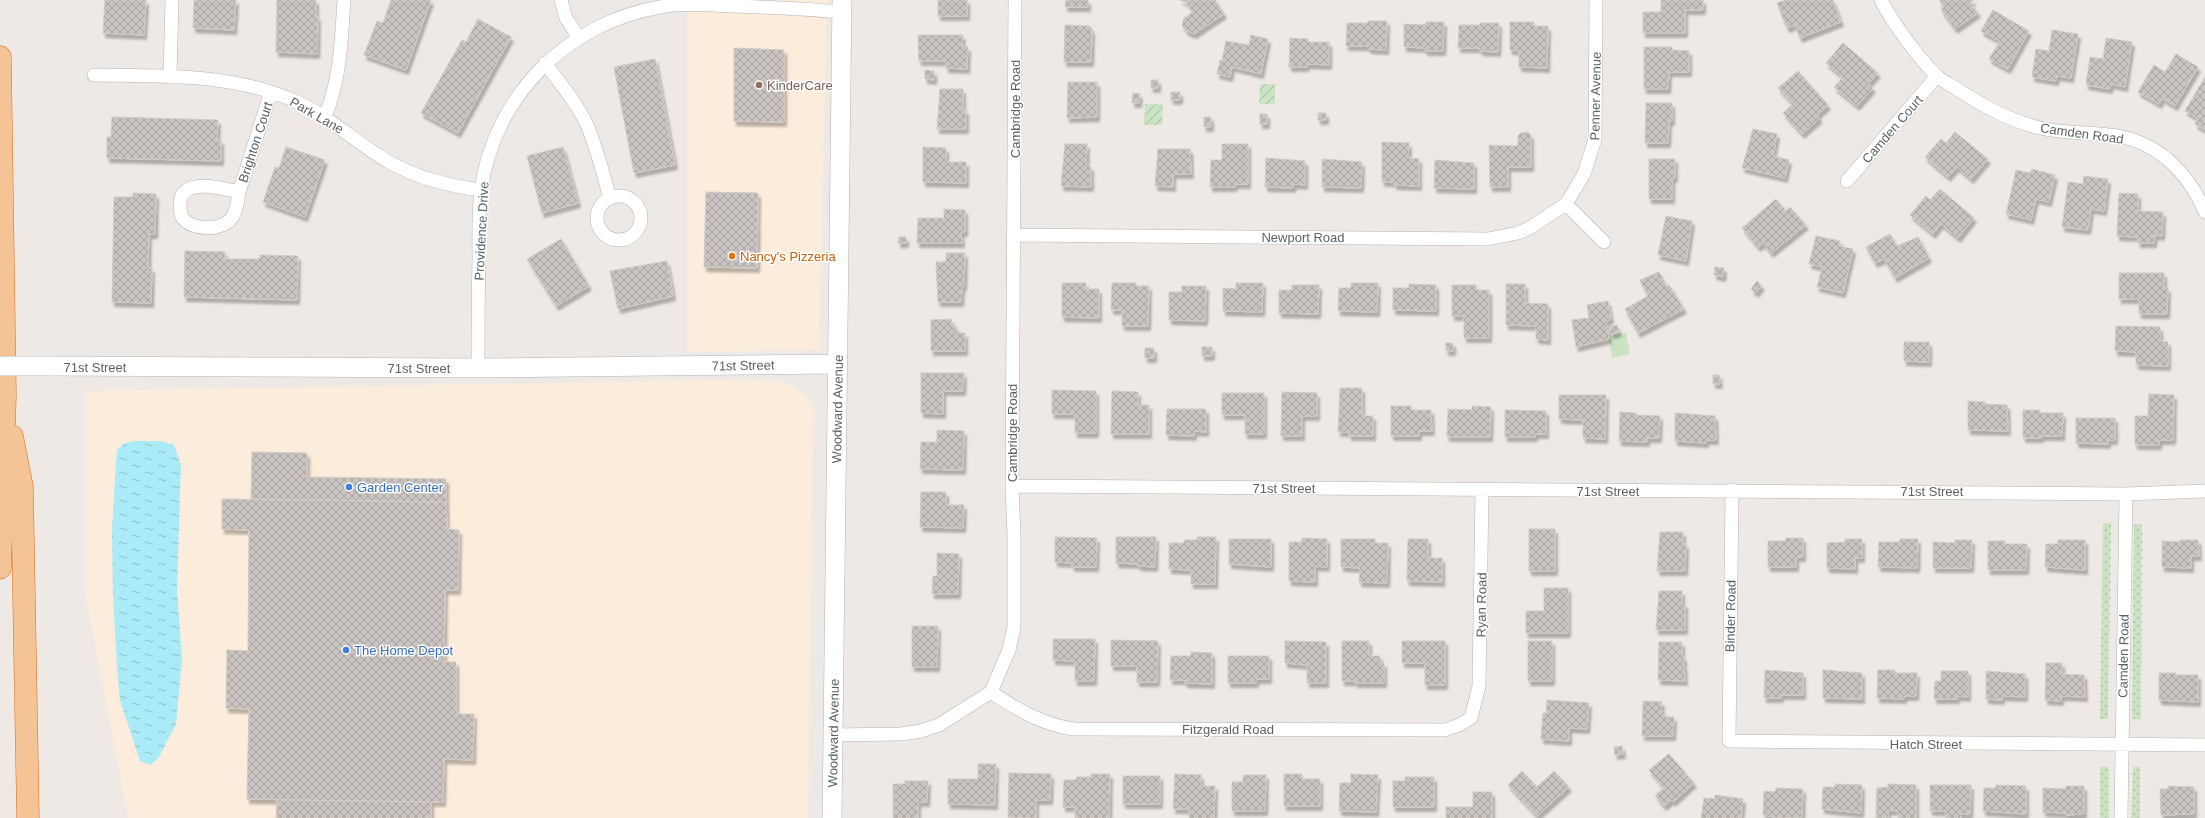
<svg xmlns="http://www.w3.org/2000/svg" width="2205" height="818" viewBox="0 0 2205 818" font-family="Arial,sans-serif">
  <style>
    .commercial { fill: #fbecdc }
    .grass { fill: url(#grass-dots) }
    .garden { fill: url(#garden-furrows) }
    .pitch { fill: #cbe3c3 }
    .water { fill: url(#water-ripples) }
    .building { fill: url(#building-cross-hatch); stroke: #d2cac3; filter: url(#shadow) }
    .lines { fill: none; stroke-linecap: round; stroke-linejoin: round }
    .street-casing { stroke: #b0b4b6; stroke-width: 14 }
    .secondary-casing { stroke: #afb4b6; stroke-width: 20 }
    .highway-casing { stroke: #de6b14; stroke-width: 23 }
    .street { stroke: #fff; stroke-width: 13 }
    .secondary { stroke: #fff; stroke-width: 19 }
    .highway { stroke: #f4c396; stroke-width: 22 }
    .secondary-bridge-casing { stroke: #afb4b6; stroke-width: 20; stroke-linecap: butt }
    .secondary-bridge { stroke: #fff; stroke-width: 19 }
    .education-dot { fill: #8d6e63; stroke: #fff; stroke-width: 1.5 }
    .food-dot { fill: #e8710a; stroke: #fff; stroke-width: 1.5 }
    .shop-dot { fill: #3f7fe0; stroke: #fff; stroke-width: 1.5 }
    .labels { text-anchor: middle; stroke-width: 3; stroke-linejoin: round; paint-order: stroke }
    .education-label { font-size: 13px; fill: #785e54; stroke: #fff; text-anchor: start }
    .street-label { font-size: 13px; fill: #5c6264; stroke: #fff }
    .food-label { font-size: 13px; fill: #c56008; stroke: #fff; text-anchor: start }
    .shop-label { font-size: 13px; fill: #366cbe; stroke: #fff; text-anchor: start }
  </style>
  <defs>
    <pattern id="grass-dots" width="8" height="8" patternUnits="userSpaceOnUse"><rect width="8" height="8" fill="#cbe3c3"/><path d="M2 2h.1M6 6h.1" fill="none" stroke="#a8bba2" stroke-width="1.8" stroke-linecap="round"/></pattern>
    <pattern id="garden-furrows" width="10" height="10" patternUnits="userSpaceOnUse"><rect width="10" height="10" fill="#cbe3c3"/><path d="M-1 1l2-2M0 10L10 0M9 11l2-2" fill="none" stroke="#a8bba2"/></pattern>
    <pattern id="water-ripples" width="26" height="14" patternUnits="userSpaceOnUse"><rect width="26" height="14" fill="#abeaf7"/><path d="M2 4q2-2 4 0t4 0M15 11q2-2 4 0t4 0" fill="none" stroke="#8ec1cc"/></pattern>
    <pattern id="building-cross-hatch" width="8" height="8" patternUnits="userSpaceOnUse"><rect width="8" height="8" fill="#c9c4c1"/><path d="M0 0l8 8M0 8l8-8" fill="none" stroke="#a6a3a0"/></pattern>
    <filter id="shadow"><feDropShadow dx="2.5" dy="4.5" stdDeviation="1" flood-color="#0004"/></filter>
  </defs>
  <rect width="100%" height="100%" fill="#eee9e5"/>
  <path class="commercial" d="M687 0H827L819 350 687 352Z
    M722 380 780 382 793 387 805 395 813 408 808 818H128L85 591V391Z"/>
  <path class="grass" d="M2103 523H2111L2108 719H2100Z
    M2134 524H2142L2141 720 2133 719 2132 713Z
    M2100 767H2108L2109 771V818H2100Z
    M2133 767H2140V818H2131Z"/>
  <path class="garden" d="M1260 84H1275V104H1259Z
    M1145 104H1163L1162 125H1144Z"/>
  <path class="pitch" d="M1626 333 1630 354 1612 358 1608 336Z"/>
  <path class="water" d="M136 441H160L174 445 181 465 177 590 182 660 176 724 159 757 151 765 140 761 120 700 117 668 113 596 112 531 116 461 117 450 125 443Z"/>
  <path class="building" d="M105 0H146L144 35 103 33Z
    M194 0H236L234 30 193 28Z
    M277 0H316V17H318L317 54 276 52Z
    M391 0H431L406 70 364 55 377 21 383 23Z
    M938 0H967V16H938Z
    M1066 0H1088V7H1065Z
    M1180 0H1215L1224 14 1194 34 1186 31 1182 25 1184 18 1193 12 1186 2Z
    M1661 0H1703V10H1685V33H1643V12H1661Z
    M1786 0H1833L1841 22 1800 38 1795 25 1787 28 1777 3Z
    M1939 0H1974L1970 3 1978 13 1955 29 1941 10 1944 7Z
    M1993 10 2029 31 2008 69 1989 59 2000 41 1981 31Z
    M478 19 511 37 458 133 421 113 462 40 466 42Z
    M1368 21H1387L1386 50 1368 49V46H1346L1347 23H1368Z
    M1426 22H1444L1443 51H1425V48L1404 47V24L1425 25Z
    M1510 22H1534V26H1548L1547 68 1519 67V51L1510 50Z
    M1480 23H1499L1498 52 1480 51V48H1458L1459 25H1480Z
    M1065 25 1090 26 1092 31 1091 62H1064Z
    M2052 30 2078 34 2071 78 2057 76 2056 81 2032 77 2036 49 2049 51Z
    M918 35H963L962 46 968 47 967 69 946 68V61H919Z
    M1251 35 1268 39 1261 74 1232 67 1230 77 1217 74 1220 60 1222 61 1226 41 1249 45Z
    M1290 38 1308 39V42H1329V65L1307 64V67H1289Z
    M2106 38 2132 42 2125 87 2111 84 2110 89 2086 85 2090 57 2103 59Z
    M1843 43 1878 73 1868 84 1873 88 1857 106 1834 87 1843 77 1826 63Z
    M1644 47H1672V50L1689 51V72H1669L1668 89H1644Z
    M734 48 784 50V122L734 121Z
    M2176 54 2198 67 2175 106 2162 98 2159 104 2138 92 2154 65 2165 72Z
    M655 59 675 165 634 173 614 67Z
    M925 70 934 71V80L925 79Z
    M1798 71 1828 105 1817 115 1820 118 1802 134 1783 113 1793 104 1778 88Z
    M2205 77V130L2195 124 2198 118 2185 111Z
    M1151 80H1158V88H1151Z
    M1068 82H1097V117L1067 118Z
    M940 89H963V110H966V129H937Z
    M1171 92H1180V100H1171Z
    M1133 93 1140 94 1139 103H1132Z
    M1646 103H1672V121H1669L1668 143H1645Z
    M1318 113H1326V120H1318Z
    M1260 114H1267V124H1260Z
    M112 117 218 120 217 140H221V161L107 158V137H111Z
    M1204 117H1211V127H1204Z
    M1753 129 1777 134 1773 156 1789 160 1785 178 1742 168Z
    M1528 132 1531 136V167H1508V187H1490L1489 145 1518 146V136L1521 133Z
    M1955 132 1988 159 1971 179 1957 167 1948 177 1925 157 1941 139 1946 143Z
    M1382 142 1409 143 1408 158 1419 159V186L1394 185 1395 182H1382Z
    M1065 144H1087L1086 166 1091 167V187L1061 186Z
    M1222 144H1248V184H1235V187H1210L1211 160H1222Z
    M286 147 325 160 305 217 263 202 275 167 279 168Z
    M563 147 578 203 542 213 527 156Z
    M923 147 946 148V162H966V183L923 182Z
    M1158 149H1190L1191 174H1173V187L1155 186Z
    M1266 158 1305 161V185L1294 184 1293 188 1265 187Z
    M1322 159 1362 162 1361 188 1322 187Z
    M1649 159H1675V178H1672V199H1649Z
    M1435 160 1474 163V189L1434 188Z
    M2032 169 2055 175 2049 202 2036 199 2031 220 2006 214 2016 170 2030 173Z
    M2084 176 2108 179 2104 211 2091 209 2088 230 2062 227 2068 182 2083 184Z
    M1940 189 1974 218 1958 238 1941 224 1933 234 1910 215 1926 196 1930 200Z
    M706 192 758 193 757 268 704 267Z
    M133 193 156 194 155 234H149L148 268H152L151 303 112 302 114 197H133Z
    M2119 193 2138 194V211L2163 212 2162 236 2155 235 2154 243H2138V237L2117 236Z
    M1776 199 1786 211 1790 207 1806 225 1771 253 1763 243 1758 247 1742 228Z
    M944 209 965 210V232H961L962 243H917L918 218H944Z
    M1666 216 1692 221 1686 261 1658 255Z
    M1890 234 1897 246 1918 237 1929 258 1895 278 1884 259 1875 263 1866 247Z
    M1816 236 1840 241 1839 246 1853 249 1843 293 1817 287 1822 267 1809 264Z
    M899 237H906V243H898Z
    M561 239 589 286 556 306 527 259Z
    M185 251 225 252V259H260V255L298 256 297 300 184 297Z
    M946 253H965L964 286 962 287 961 302H938L936 262H946Z
    M667 261 673 296 618 309 610 271Z
    M1715 267 1724 268 1723 277 1714 275Z
    M1659 272 1667 287 1669 285 1684 309 1638 333 1625 309 1648 296 1640 280Z
    M2119 273H2164V288H2168L2167 314H2139V299H2119Z
    M1757 281 1762 286 1756 293 1751 289Z
    M1062 283H1086V289H1099V318L1062 317Z
    M1112 283H1136V286H1149L1148 326H1122V310H1111Z
    M1236 283H1263L1262 312 1223 311V288L1236 289Z
    M1351 283H1378L1377 312 1338 311 1339 288H1351Z
    M1409 284 1436 285V311L1393 310V288H1409Z
    M1506 284H1525V303L1548 304V340L1536 339V326L1506 325Z
    M1292 285H1319L1318 314 1279 313V290H1292Z
    M1452 285H1476V290H1489V338H1464V316H1452Z
    M1182 286H1206L1205 321 1169 320V292H1182Z
    M1608 301 1611 319 1606 321 1609 339 1576 347 1572 320 1589 318 1587 305Z
    M951 319 952 327H957V333H965V351H931V320Z
    M1617 325 1619 332 1611 334 1610 326Z
    M2116 326 2160 327V341L2168 342V366L2136 365V352L2115 351Z
    M1904 342H1929V362L1904 361Z
    M1446 343H1453V351H1446Z
    M1202 347H1212V356H1202Z
    M1145 348H1154V358H1145Z
    M921 373H964L963 391H943V414L921 413Z
    M1713 375H1719L1720 384H1713Z
    M1340 388H1362V416H1373V436H1349V432H1338Z
    M1052 390 1096 391V433H1075V414H1052Z
    M1112 391 1138 392V405H1149V434H1111Z
    M1282 392 1317 393V416H1302V436H1281Z
    M1222 393H1264V434H1245V415H1222Z
    M2149 394 2174 395 2173 440H2159V445H2135V416H2148Z
    M1559 395H1606L1605 439 1583 438V420L1559 419Z
    M1968 401 1985 402V404L2007 405 2008 431 1968 430Z
    M1391 406H1411V410H1431L1432 431H1419V436H1391Z
    M1472 406 1491 407 1490 437H1447L1448 409 1472 410Z
    M1167 409H1206V432L1194 431V436L1166 435Z
    M1505 410 1546 411V434H1535V437H1505Z
    M2023 410H2040V413H2063L2062 436H2041V438H2023Z
    M1620 412 1636 413V415L1660 416 1659 438H1647V442L1619 441Z
    M1675 413 1715 416 1716 440H1706V443L1675 441Z
    M2076 418H2115V440H2108V444L2076 443Z
    M937 430 964 431 963 470 920 469 921 442H937Z
    M252 452 307 453V477L446 479V502L251 499Z
    M921 492H946V505H964L963 528 920 527Z
    M222 499 446 502 447 529 459 530 458 590H445L444 662H456V714H474L473 760 444 759 443 802 247 799 249 709 226 708 227 650 248 651 249 530 222 529Z
    M1529 529H1555V571H1529Z
    M1660 532H1683V544H1686L1685 571H1657Z
    M1055 537 1097 538 1096 567H1072V563L1055 562Z
    M1116 537H1156L1155 567 1138 566 1139 564 1116 563Z
    M1197 537H1216L1215 584H1191V570L1169 569V543H1184V540H1197Z
    M1302 538 1327 539V567L1315 566V582L1289 581V542H1302Z
    M1786 538H1803V557H1796V567H1768V541H1786Z
    M1229 539H1271V567L1229 564Z
    M1341 539H1375V543H1388L1387 583 1359 582 1360 568 1341 567Z
    M1408 539H1428V558H1442V582L1407 581Z
    M1845 539H1862V558H1855V569L1827 568V543L1845 542Z
    M1900 539H1918L1917 568 1878 567 1879 542H1900Z
    M1955 540H1972L1971 568H1933V542L1955 543Z
    M2058 540H2085V570L2045 567 2046 544H2058Z
    M2180 540H2198L2199 556H2191V568L2162 567V541L2180 542Z
    M1988 541H2005V544H2027L2026 570H1988Z
    M937 553 959 554 958 594H932L933 576H937Z
    M1544 588H1568V633H1526V611H1544Z
    M1659 591H1682V603L1685 604V630H1656Z
    M912 626H938L937 667H912Z
    M1053 639H1095L1094 681H1075V661L1053 660Z
    M1111 640 1158 641 1157 682H1137V666H1111Z
    M1285 641 1326 642V683H1307V665L1285 663Z
    M1342 641H1369V656H1380V663H1384V683H1355V681H1342Z
    M1402 641H1445V685H1425V663H1402Z
    M1528 641H1552V681H1528Z
    M1659 642H1682V657H1684V663H1682L1684 665 1685 681 1658 680Z
    M1191 652 1212 653V684L1184 683 1186 680H1170L1171 656H1191Z
    M1228 656H1269V679H1256V683H1228Z
    M2046 663H2062V674L2084 675 2085 697 2061 696V701L2045 700Z
    M1765 670 1803 673V695H1781V698H1764Z
    M1823 670 1862 673V699L1823 698Z
    M1878 670H1895V673H1917L1916 696H1904V699L1877 698Z
    M1941 671H1968V697L1957 696V699H1934L1935 681H1941Z
    M1986 671 2025 674V697L2002 696V700L1986 699Z
    M2159 673H2176V675H2198V702L2159 700Z
    M1547 700 1589 703 1587 729 1569 728V741L1541 739 1543 713H1546Z
    M1643 701 1662 702 1661 712H1665V717H1674L1673 736H1642Z
    M1622 746 1623 754 1615 755 1614 747Z
    M1669 754 1694 783 1673 802 1671 800 1664 806 1655 795 1664 788 1649 770Z
    M978 764H996L995 805 948 804V779H978Z
    M1522 771 1537 787 1554 771 1569 787 1537 816 1508 785Z
    M1009 773 1051 774 1050 800H1036V818L1008 817Z
    M1091 774H1110L1109 818H1075V807H1063L1064 780H1076L1077 777H1091Z
    M1175 774 1201 775V786H1215L1214 818H1189V809H1173Z
    M1284 774H1302V779H1320V806H1284Z
    M1351 774 1378 775 1376 812 1339 811 1340 783H1351Z
    M1243 775H1266L1265 811H1232V782H1243Z
    M1123 776H1160V804H1123Z
    M1405 777H1434V807H1393V781H1405Z
    M905 781H928L927 802H918V818H893V784H905Z
    M1835 784 1862 785 1861 813 1822 809 1823 787H1835Z
    M1888 784 1916 785V818H1898V811L1888 810V818H1876L1877 788 1888 787Z
    M1930 785H1971L1970 814H1960L1961 818H1946V811H1930Z
    M1996 785 2026 786V814L1983 811 1984 788H1996Z
    M2066 786H2084V814L2066 815V813L2043 812V788L2066 789Z
    M2168 786 2194 787V814L2161 815 2160 789H2168Z
    M1776 788 1803 789 1802 817 1780 818 1763 815 1764 791 1775 792Z
    M1473 792H1492V818H1446V807H1473Z
    M1715 795 1743 799 1741 818H1701L1704 798 1715 799Z
    M277 800 431 802V818H276Z"/>
  <g class="lines">
    <defs>
      <path id="street" d="M561 0 566 18 579 38
        M1881 0C1892 22 1919 59 1937 76 1941 80 1949 84 1954 87 1980 104 2006 119 2036 127 2065 135 2094 131 2123 137 2162 146 2190 176 2205 212
        M545 63C560 83 576 102 587 125 597 148 603 174 610 198
        M94 75C162 76 234 73 297 102 331 117 357 144 389 162 417 178 449 186 481 190
        M170 77 172 0
        M325 117C341 76 341 43 344 0
        M1847 181 1937 76
        M239 192C238 199 237 209 233 216 225 231 192 232 182 217 180 213 180 206 180 202 183 177 222 188 239 192L271 92
        M597 218a22 22 0 1 1 44 0a22 22 0 1 1-44 0Z
        M1566 204 1604 242
        M1014 235 1488 239 1518 233 1531 227 1566 204 1584 174 1595 139 1596 0
        M478 368C478 332 478 296 479 260 479 237 478 213 481 190 494 96 567 23 660 7 683 3 707 5 730 6 767 7 804 9 841 12
        M1012 486 2126 494 2205 491
        M1732 490 1729 741 2205 745
        M991 692C1016 709 1043 725 1074 729L1445 730 1459 725 1471 718 1479 686 1482 490
        M833 735 901 734 921 731 939 725 991 692 1009 650 1014 627V535L1012 486 1015 0
        M2121 818 2126 494"/>
      <path id="secondary" d="M48 366 478 368 837 364
        M832 818 842 0"/>
      <path id="highway" d="M0 57 5 395 0 568
        M12 436 22 487 28 818"/>
    </defs>
    <use href="#street" class="street-casing"/>
    <use href="#secondary" class="secondary-casing"/>
    <use href="#highway" class="highway-casing"/>
    <use href="#street" class="street"/>
    <use href="#secondary" class="secondary"/>
    <use href="#highway" class="highway"/>
    <defs>
      <path id="secondary-bridge" d="M0 366H48"/>
    </defs>
    <use href="#secondary-bridge" class="secondary-bridge-casing"/>
    <use href="#secondary-bridge" class="secondary-bridge"/>
  </g>
  <circle class="education-dot" cx="759" cy="85" r="4"/>
  <circle class="food-dot" cx="732" cy="256" r="4"/>
  <g class="shop-dot">
    <circle cx="349" cy="487" r="4"/>
    <circle cx="346" cy="650" r="4"/>
  </g>
  <g class="labels">
    <g class="education-label">
      <text x="767" y="90">KinderCare</text>
    </g>
    <g class="street-label">
      <text transform="translate(1595 96) rotate(-89)" y="5">Penner Avenue</text>
      <text transform="translate(1015 109) rotate(-90)" y="5">Cambridge Road</text>
      <text transform="translate(317 115) rotate(30)" y="5">Park Lane</text>
      <text transform="translate(1892 129) rotate(-49)" y="5">Camden Court</text>
      <text transform="translate(2082 133) rotate(8)" y="5">Camden Road</text>
      <text transform="translate(255 142) rotate(-72)" y="5">Brighton Court</text>
      <text transform="translate(481 231) rotate(-87)" y="5">Providence Drive</text>
      <text x="1303" y="242">Newport Road</text>
      <text transform="translate(743 365) rotate(-1)" y="5">71st Street</text>
      <text x="95" y="372">71st Street</text>
      <text x="419" y="373">71st Street</text>
      <text transform="translate(837 409) rotate(-89)" y="5">Woodward Avenue</text>
      <text transform="translate(1012 433) rotate(-90)" y="5">Cambridge Road</text>
      <text x="1284" y="493">71st Street</text>
      <text x="1608" y="496">71st Street</text>
      <text x="1932" y="496">71st Street</text>
      <text transform="translate(1481 605) rotate(-89)" y="5">Ryan Road</text>
      <text transform="translate(1730 616) rotate(-89)" y="5">Binder Road</text>
      <text transform="translate(2123 656) rotate(-89)" y="5">Camden Road</text>
      <text x="1228" y="734">Fitzgerald Road</text>
      <text transform="translate(833 733) rotate(-89)" y="5">Woodward Avenue</text>
      <text x="1926" y="749">Hatch Street</text>
    </g>
    <g class="food-label">
      <text x="740" y="261">Nancy's Pizzeria</text>
    </g>
    <g class="shop-label">
      <text x="357" y="492">Garden Center</text>
      <text x="354" y="655">The Home Depot</text>
    </g>
  </g>
</svg>
